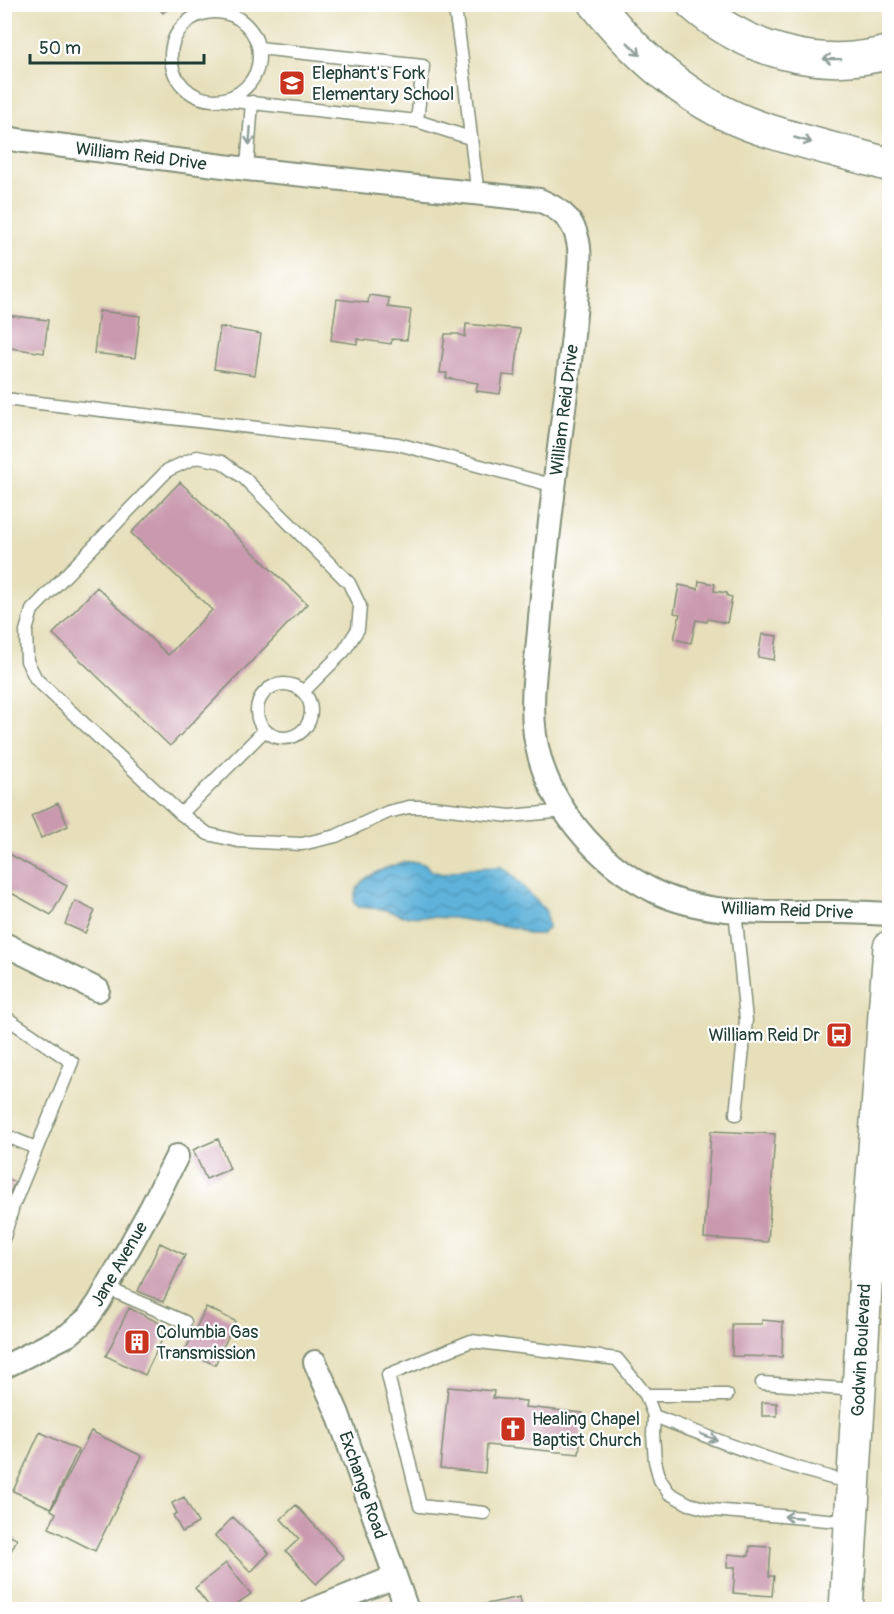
<svg xmlns="http://www.w3.org/2000/svg" width="894" height="1614" viewBox="0 0 894 1614" font-family="Pangolin,sans-serif">
  <style>
    .water { fill: url(#water-waves); stroke: #3e7887; stroke-width: 1.5 }
    .building { fill: #c999ae }
    .lines { fill: none; stroke-linecap: round; stroke-linejoin: round }
    .service-casing { stroke: #828e77; stroke-width: 15 }
    .minor-casing { stroke: #828e77; stroke-width: 26 }
    .primary-casing { stroke: #828e77; stroke-width: 36 }
    .motorway-casing { stroke: #828e77; stroke-width: 36 }
    .service { stroke: #fff; stroke-width: 12 }
    .minor { stroke: #fff; stroke-width: 22 }
    .primary { stroke: #fff; stroke-width: 33 }
    .motorway { stroke: #fff; stroke-width: 33 }
    .oneway { stroke: #8f9e9a }
    .labels { text-anchor: middle; stroke-width: 4.5; stroke-linejoin: round; paint-order: stroke }
    .poi-label { font-size: 18px; fill: #1f3d34; stroke: #fff; text-anchor: start }
    .street-label { font-size: 18px; fill: #1f3d34; stroke: #fff }
  </style>
  <defs>
    <pattern id="water-waves" width="16" height="10" patternUnits="userSpaceOnUse" patternTransform="scale(1.5)"><rect width="16" height="10" fill="#5eb2da"/><path d="M0 5q4-4 8 0t8 0" fill="none" stroke="#4d92b2"/></pattern>
  </defs>
  <rect width="100%" height="100%" fill="#fff"/>
  <filter id="ink" filterUnits="userSpaceOnUse"><feTurbulence type="fractalNoise" baseFrequency=".0167" numOctaves="2"/><feDisplacementMap in="SourceGraphic" scale="12" xChannelSelector="R" yChannelSelector="G"/><feConvolveMatrix kernelMatrix="1 2 1 2 8 2 1 2 1" color-interpolation-filters="sRGB"/></filter>
  <filter id="wash" filterUnits="userSpaceOnUse"><feTurbulence type="fractalNoise" baseFrequency=".008" numOctaves="4" result="noise"/><feDisplacementMap in="SourceGraphic" scale="24" xChannelSelector="R" yChannelSelector="G"/><feGaussianBlur stdDeviation="1.35" result="paint"/><feColorMatrix in="noise" values="0 0 0 0 0 0 0 0 0 0 0 0 0 0 0 0 0 1.4 0 .05"/><feComposite in="paint" operator="in"/></filter>
  <g filter="url(#wash)">
    <rect width="100%" height="100%" fill="#e6dfba"/>
    <path class="water" d="M403 862H417L426 865 432 871 443 874 470 868 501 867 510 873 546 911 548 928 542 934H528L517 928 453 918 404 916 383 909 359 907 354 903C354 876 382 870 403 862Z"/>
    <g id="blocks">
      <path class="building" d="M155 4H173L163 13Z
        M369 295 389 298 388 307 411 310 407 340 392 339 391 344 357 339V344L331 340 337 299 368 303Z
        M99 311 140 316 135 358 94 353Z
        M4 315 48 320 44 353 4 347Z
        M466 324 520 329 515 376 503 375 500 394 476 391 478 383 446 378 447 373H440L445 334H458L465 337Z
        M220 327 261 334 255 375 214 369Z
        M180 482 307 604 170 746 53 634 97 587 168 655 212 610 131 533Z
        M699 581 715 584 714 591 727 593V596L732 597 727 623 708 619 707 622 696 620 691 643 674 639 680 614 674 613 679 585 698 589Z
        M762 634 777 636 774 660 758 657Z
        M58 803 68 826 41 838 31 816Z
        M4 851 67 886 51 915 4 889Z
        M75 901 95 911 85 933 65 924Z
        M711 1131 775 1134 768 1242 704 1238Z
        M218 1139 230 1169 206 1179 193 1150Z
        M4 1177 15 1182 4 1205Z
        M160 1243 185 1255 163 1302 138 1291Z
        M206 1307 235 1321 215 1365 185 1351Z
        M129 1308 168 1327 145 1375 106 1356Z
        M762 1320 783 1322 782 1357 732 1356V1324H762Z
        M448 1387 494 1391 493 1398 526 1401 525 1407 583 1413 579 1454 487 1445 485 1473 440 1468Z
        M762 1402 777 1403V1416H762Z
        M91 1431 142 1456 95 1551 49 1528 56 1513 51 1510Z
        M40 1432 78 1450 51 1508 13 1491Z
        M184 1497 198 1523 182 1532 173 1515 177 1513 172 1503Z
        M296 1505 344 1558 316 1584 286 1551 299 1539 281 1519Z
        M233 1517 269 1553 251 1572 215 1536Z
        M4 1533 17 1539 4 1565Z
        M750 1546 771 1547 769 1576H774L772 1596 733 1593 735 1567H727L728 1554 749 1556Z
        M226 1563 251 1594 238 1603 242 1608 240 1610H212L195 1588Z
        M520 1597 523 1610H472V1607Z"/>
    </g>
  </g>
  <g filter="url(#ink)">
    <use href="#blocks" fill-opacity="0" stroke="#828e77" stroke-width="1.5"/>
    <g class="lines">
      <defs>
        <path id="service" d="M454 4C465 67 469 131 478 194
          M171 56a44 44 0 1 1 88 0a44 44 0 1 1-88 0Z
          M224 100 417 121 423 66 259 48
          M417 121 470 138
          M247 169 252 102
          M4 399 398 444 555 486
          M257 711a27 27 0 1 1 54 0a27 27 0 1 1-54 0Z
          M303 692 344 651 358 629 360 606 349 583 244 478 222 462 197 457 168 470 32 610 26 631 27 661 36 679 181 814 208 834 238 841 302 844 336 836 388 812 409 807H432L510 816 566 811
          M181 814 265 730
          M735 910 746 1020 736 1114
          M4 1135 36 1148
          M4 1237 13 1206 72 1062 5 1017
          M107 1288 185 1322
          M762 1383 857 1390
          M646 1395 654 1416 653 1434 655 1461 660 1480 669 1493 689 1504 712 1510 850 1522
          M654 1416C719 1441 784 1467 852 1483
          M484 1513 420 1506 388 1375 471 1341 617 1359 646 1395H727"/>
        <path id="minor" d="M4 137 17 140 247 169 539 200C556 207 572 217 577 237 582 254 578 273 577 291 575 315 573 338 570 361 559 451 546 540 539 630 536 665 530 700 535 735 544 802 597 863 656 892 711 918 776 911 834 912 853 912 871 913 890 914
          M4 944 98 990
          M866 1271 890 1274
          M315 1362 338 1414 407 1610
          M4 1367 68 1335 87 1319 99 1302 152 1206 177 1156
          M312 1610 395 1577"/>
        <path id="primary" d="M846 1610 866 1271 890 947"/>
        <path id="motorway" d="M596 4C639 58 691 104 757 127 800 142 846 152 890 165
          M693 4C747 51 820 72 890 52"/>
      </defs>
      <use href="#service" class="service-casing"/>
      <use href="#minor" class="minor-casing"/>
      <use href="#primary" class="primary-casing"/>
      <use href="#motorway" class="motorway-casing"/>
      <use href="#service" class="service"/>
      <use href="#minor" class="minor"/>
      <use href="#primary" class="primary"/>
      <use href="#motorway" class="motorway"/>
    </g>
    <defs><path id="oneway-shaft" d="M-6 0H5M1.5-3L5.5 0L1.5 3" fill="none" stroke-width="1.6" stroke-linecap="round" stroke-linejoin="round" transform="scale(1.5)"/></defs>
    <g class="oneway">
      <use href="#oneway-shaft" transform="translate(634 49) rotate(45)"/>
      <use href="#oneway-shaft" transform="translate(832 59) rotate(-179)"/>
      <use href="#oneway-shaft" transform="translate(250 136) rotate(94)"/>
      <use href="#oneway-shaft" transform="translate(803 140) rotate(16)"/>
      <use href="#oneway-shaft" transform="translate(709 1437) rotate(21)"/>
      <use href="#oneway-shaft" transform="translate(793 1517) rotate(-175)"/>
    </g>
  </g>
  <defs>
    <symbol id="school-square" viewBox="-11 -11 22 22"><rect x="-9" y="-9" width="18" height="18" rx="4" fill="#c8321e" stroke="#fff"/><path d="M0-5L7-2L0 1L-7-2ZM-4 1L0 2.5L4 1V4Q0 6-4 4Z" fill="#fff"/></symbol>
    <symbol id="bus-square" viewBox="-11 -11 22 22"><rect x="-9" y="-9" width="18" height="18" rx="4" fill="#c8321e" stroke="#fff"/><path d="M-5-6H5V4H4V6H2V4H-2V6H-4V4H-5ZM-3.5-4V0h7V-4ZM-3.5 1.2v1.5H-2V1.2ZM2 1.2v1.5H3.5V1.2Z" fill="#fff"/></symbol>
    <symbol id="building-square" viewBox="-11 -11 22 22"><rect x="-9" y="-9" width="18" height="18" rx="4" fill="#c8321e" stroke="#fff"/><path d="M-4-6H4V6H1V3H-1V6H-4ZM-2.5-4.3h1.7v1.8h-1.7ZM.8-4.3h1.7v1.8H.8ZM-2.5-1h1.7V.8h-1.7ZM.8-1h1.7V.8H.8Z" fill="#fff"/></symbol>
    <symbol id="church-square" viewBox="-11 -11 22 22"><rect x="-9" y="-9" width="18" height="18" rx="4" fill="#c8321e" stroke="#fff"/><path d="M-1.2-6h2.4v3.5h3.3v2.4h-3.3V6h-2.4V-.1h-3.3v-2.4h3.3Z" fill="#fff"/></symbol>
  </defs>
  <g fill-rule="evenodd">
    <use href="#school-square" x="277" y="68" width="30" height="30"/>
    <use href="#bus-square" x="824" y="1020" width="30" height="30"/>
    <use href="#building-square" x="122" y="1327" width="30" height="30"/>
    <use href="#church-square" x="498" y="1414" width="30" height="30"/>
  </g>
  <g class="labels">
    <g class="poi-label">
      <text x="312" y="79">Elephant's Fork<tspan x="312" dy="21">Elementary School</tspan></text>
      <text x="820" y="1041" text-anchor="end">William Reid Dr</text>
      <text x="156" y="1338">Columbia Gas<tspan x="156" dy="21">Transmission</tspan></text>
      <text x="532" y="1425">Healing Chapel<tspan x="532" dy="21">Baptist Church</tspan></text>
    </g>
    <g class="street-label">
      <text transform="translate(141 156) rotate(7)" y="6">William Reid Drive</text>
      <text transform="translate(564 410) rotate(-83)" y="6">William Reid Drive</text>
      <text transform="translate(787 910) rotate(2)" y="6">William Reid Drive</text>
      <text transform="translate(119 1264) rotate(-60)" y="6">Jane Avenue</text>
      <text transform="translate(861 1350) rotate(-87)" y="6">Godwin Boulevard</text>
      <text transform="translate(363 1485) rotate(71)" y="6">Exchange Road</text>
    </g>
  </g>
  <rect width="894" height="1614" fill="none" stroke="#fff" stroke-width="24"/>
  <path d="M30 54v9h174v-9" fill="none" stroke="#1f3d34" stroke-width="3"/>
  <text x="39" y="54" font-size="18" fill="#1f3d34" stroke="#ffffff" stroke-width="4.5" paint-order="stroke">50 m</text>
</svg>
